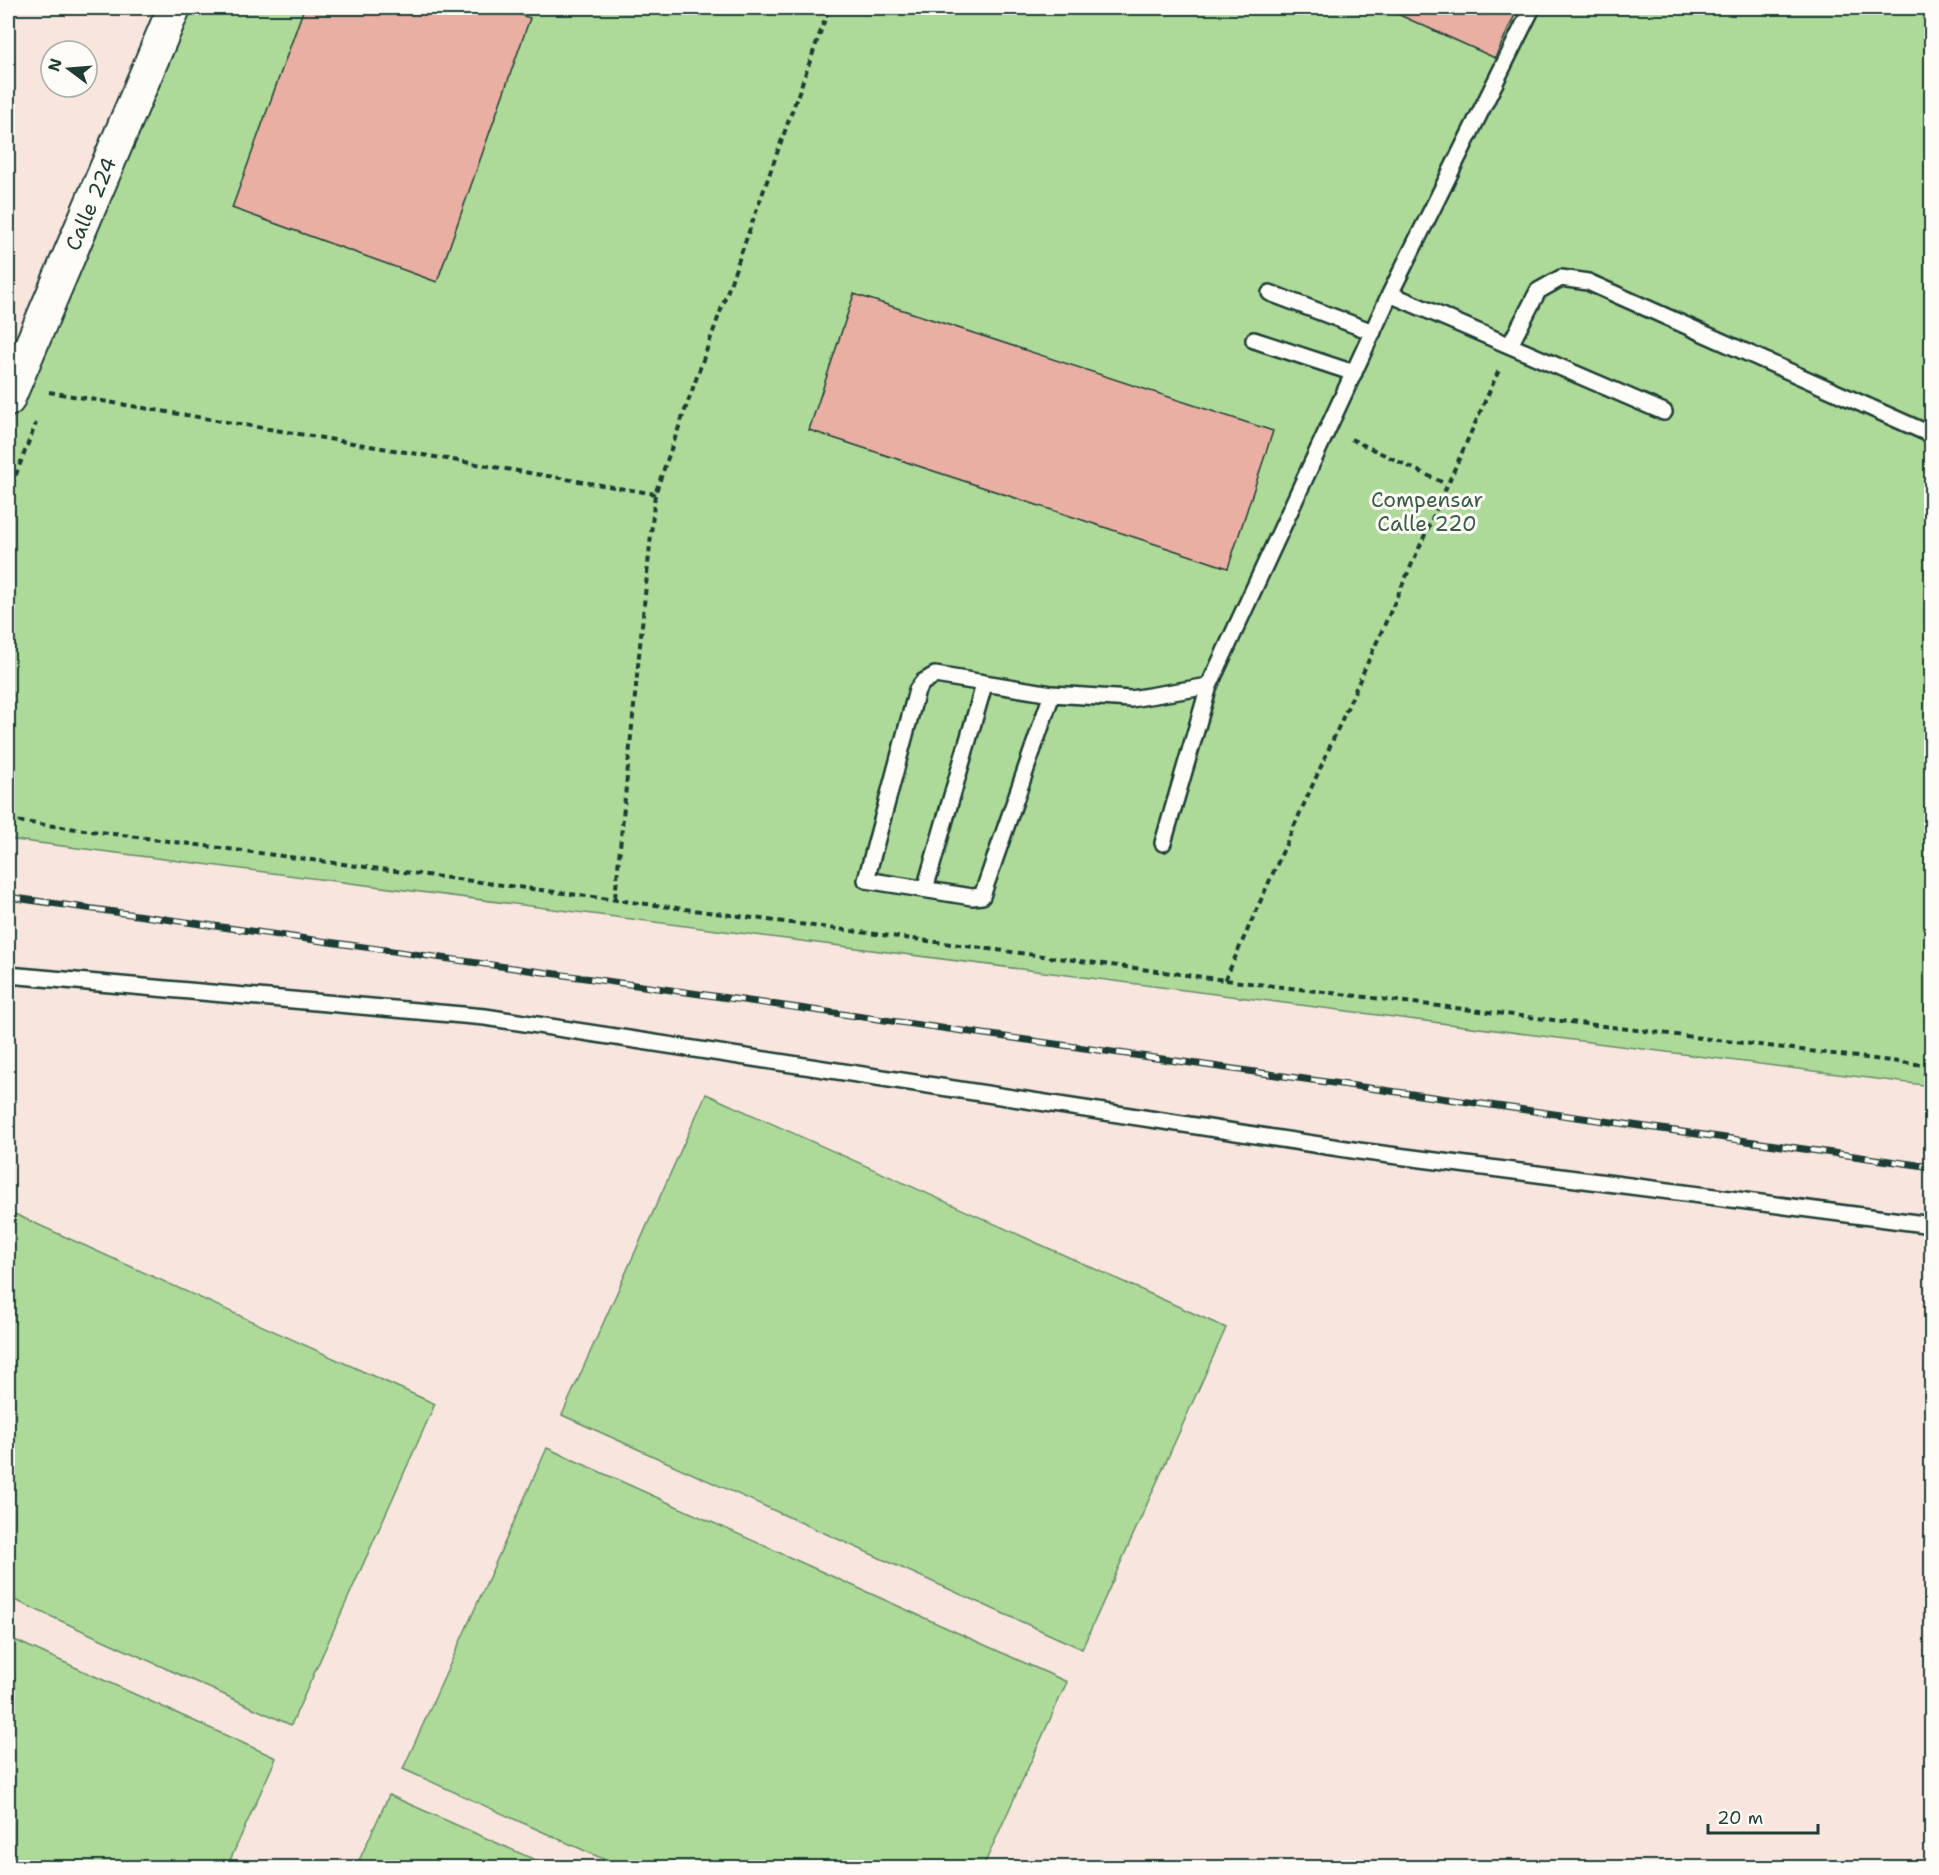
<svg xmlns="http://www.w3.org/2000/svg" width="1939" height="1875" viewBox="0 0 1939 1875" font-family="'Shantell Sans',sans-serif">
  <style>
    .green { fill: #adda99; stroke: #668c66; stroke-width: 1.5 }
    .building { fill: #e8afa2; stroke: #1f3d34; stroke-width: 1.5 }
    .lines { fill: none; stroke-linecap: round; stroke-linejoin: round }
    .lane-casing { stroke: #1f3d34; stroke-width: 20 }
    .street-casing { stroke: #1f3d34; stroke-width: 36 }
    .path { stroke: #1f3d34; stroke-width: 4; stroke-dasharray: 6 4.5; stroke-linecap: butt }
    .lane { stroke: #fdfcf7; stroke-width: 15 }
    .street { stroke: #fdfcf7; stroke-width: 32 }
    .rail-casing { stroke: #1f3d34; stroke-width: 7 }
    .rail { stroke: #fdfcf7; stroke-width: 4.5; stroke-dasharray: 14; stroke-linecap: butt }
    .labels { text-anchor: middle; stroke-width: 6; stroke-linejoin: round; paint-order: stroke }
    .street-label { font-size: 21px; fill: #1f3d34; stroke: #fdfcf7 }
    .park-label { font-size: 21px; fill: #3b5c48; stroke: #fdfcf7 }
  </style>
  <rect width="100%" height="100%" fill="#f7e5de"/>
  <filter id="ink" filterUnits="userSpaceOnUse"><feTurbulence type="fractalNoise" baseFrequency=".0167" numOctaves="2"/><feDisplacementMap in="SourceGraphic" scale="12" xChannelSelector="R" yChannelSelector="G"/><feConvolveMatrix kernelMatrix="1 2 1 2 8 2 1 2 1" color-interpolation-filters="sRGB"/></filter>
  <g filter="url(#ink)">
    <path class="green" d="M188 8H1931V1086L8 839V427Z
      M706 1094 1226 1328 1082 1649 562 1415Z
      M8 1211 435 1404 291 1725 8 1597Z
      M547 1448 1067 1682 983 1867H621L403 1769Z
      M8 1637 276 1758 227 1867H8Z
      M389 1795 551 1867H356Z"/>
    <path class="building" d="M304 8H500L530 18 437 282 232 208Z
      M1384 8H1518L1495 58Z
      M854 294 1273 431 1228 568 809 430Z"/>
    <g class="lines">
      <defs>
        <path id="lane" d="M1270 293 1373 332
          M1390 294 1664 412
          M1254 340 1354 373
          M1510 345 1538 291 1561 278 1588 282 1932 435
          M1052 694 982 896 972 897 866 880 917 690 923 682 935 675 1052 694 1131 699 1209 686 1390 294 1532 8
          M1163 843 1209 686
          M925 889 984 685
          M8 975 485 1017 1359 1151 1932 1225"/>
        <path id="street" d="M8 400 174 8"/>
      </defs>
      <use href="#lane" class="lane-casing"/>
      <use href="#street" class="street-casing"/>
      <path class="path" d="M49 392 655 494
        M1351 439 1446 484
        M8 495 36 423
        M8 820 1225 980 1932 1066
        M615 898 655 494 829 8
        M1225 980 1499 370"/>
      <use href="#lane" class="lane"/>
      <use href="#street" class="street"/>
      <defs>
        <path id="rail" d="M8 897 1932 1167"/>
      </defs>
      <use href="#rail" class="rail-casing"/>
      <use href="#rail" class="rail"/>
    </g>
  </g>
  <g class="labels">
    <g class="street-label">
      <text transform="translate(91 204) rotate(-67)" y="7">Calle 224</text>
    </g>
    <g class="park-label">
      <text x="1427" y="507">Compensar<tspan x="1427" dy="24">Calle 220</tspan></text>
    </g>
  </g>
  <rect width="1939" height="1875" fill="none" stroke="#fdfcf7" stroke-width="30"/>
  <rect x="15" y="15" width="1909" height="1845" fill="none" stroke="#1f3d34" stroke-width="2" filter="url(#ink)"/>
  <g transform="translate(69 69) rotate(286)"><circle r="28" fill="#fdfcf7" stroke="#a4b0a9" stroke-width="1.5"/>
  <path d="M0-4.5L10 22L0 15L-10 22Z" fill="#1f3d34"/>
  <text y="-9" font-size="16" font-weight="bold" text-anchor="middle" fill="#1f3d34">N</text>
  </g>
  <path d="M1708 1824v9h110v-9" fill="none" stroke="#1f3d34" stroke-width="3"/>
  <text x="1717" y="1824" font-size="18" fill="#1f3d34" stroke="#fdfcf7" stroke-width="4.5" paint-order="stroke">20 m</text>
</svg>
